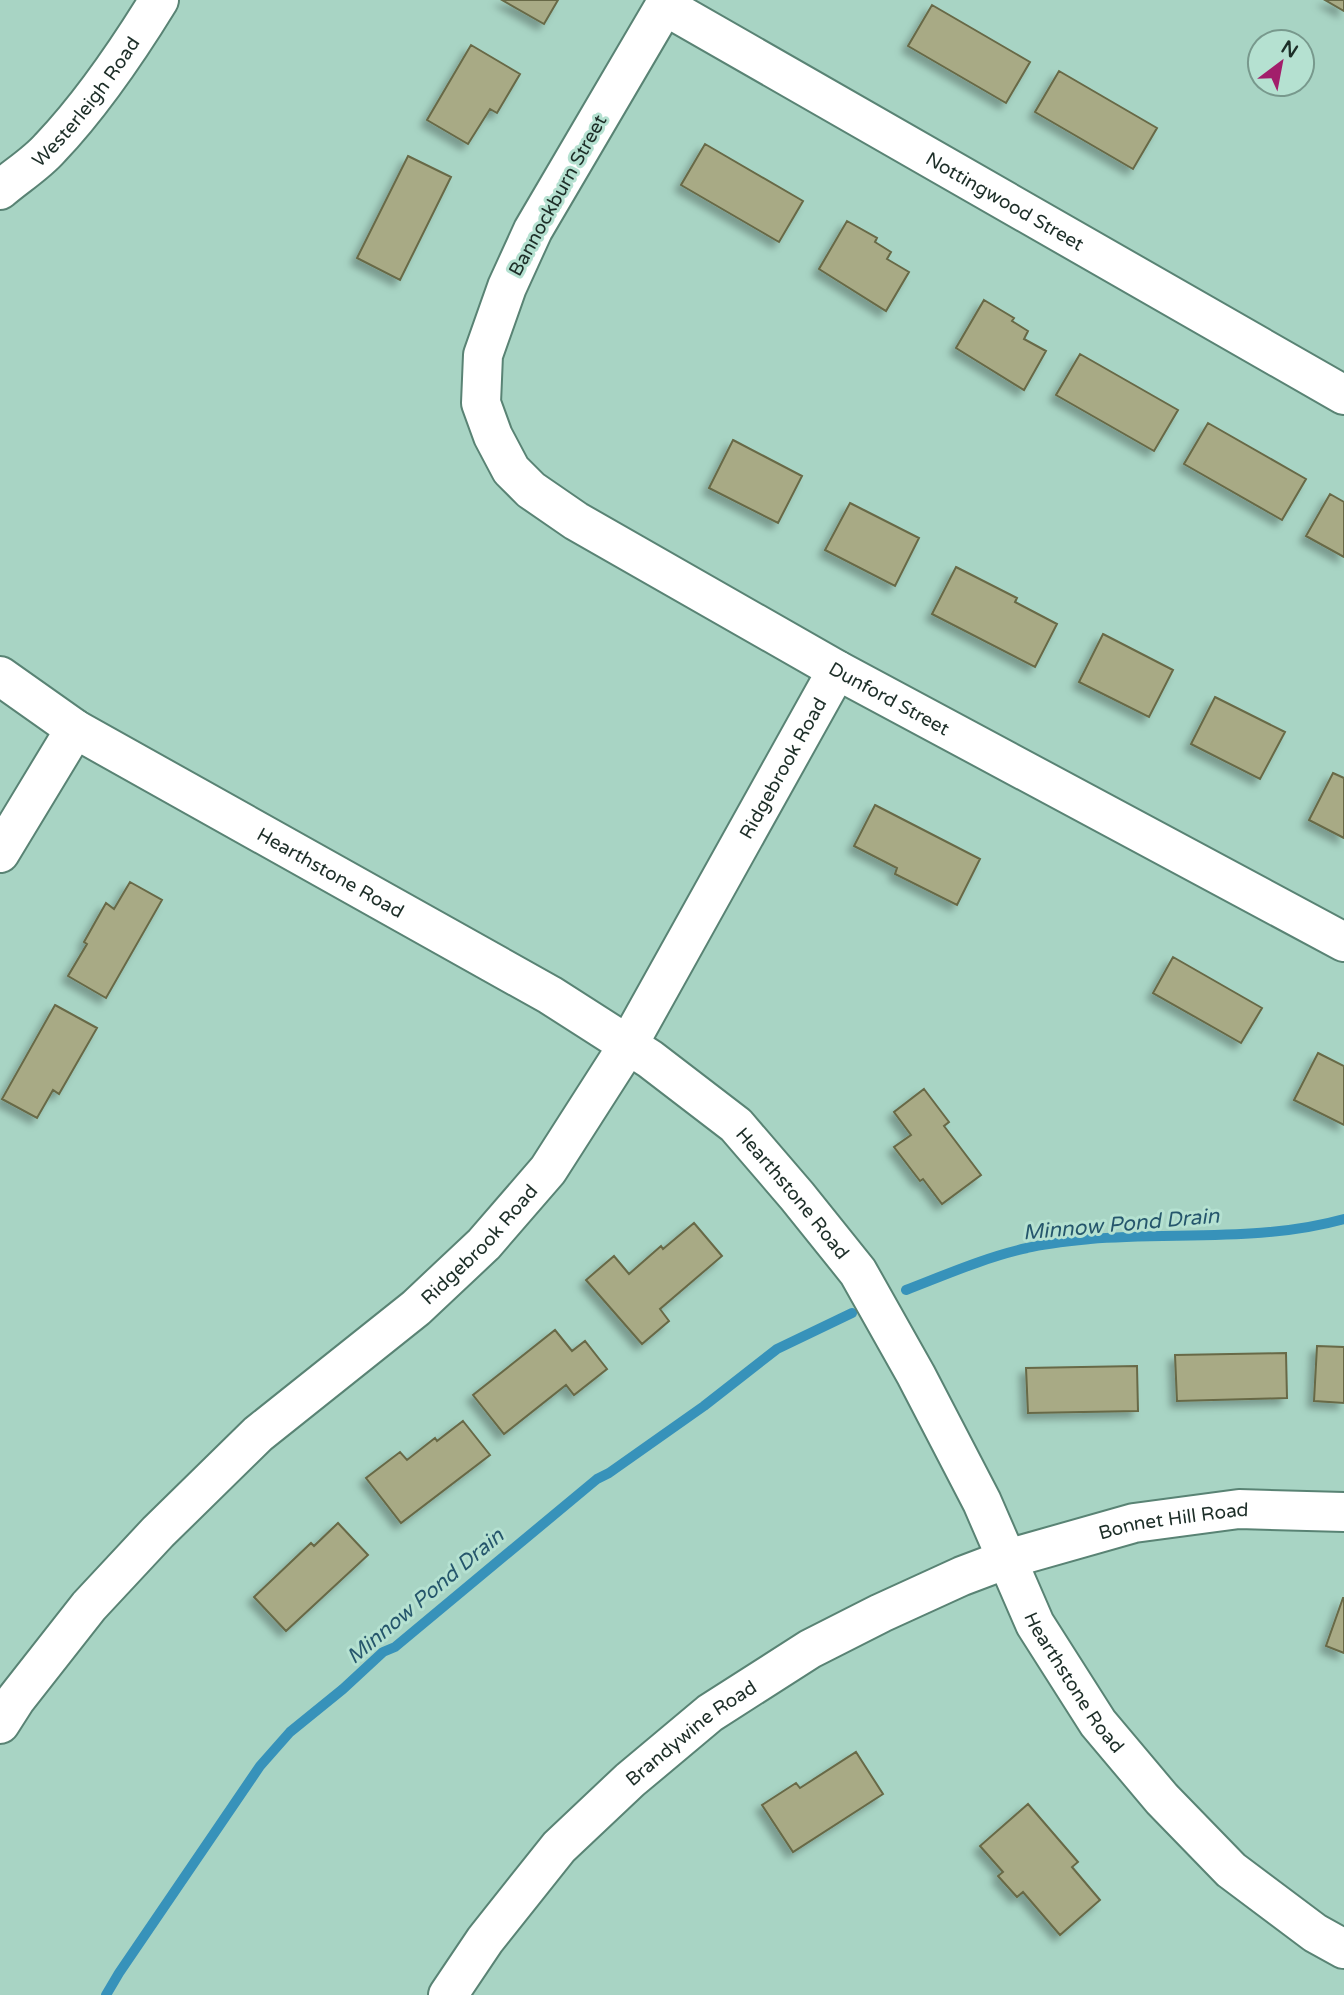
<svg xmlns="http://www.w3.org/2000/svg" width="1344" height="1995" viewBox="0 0 1344 1995" font-family="'Varela Round',sans-serif">
  <style>
    .lines { fill: none; stroke-linecap: round; stroke-linejoin: round }
    .stream { stroke: #3792ba; stroke-width: 10 }
    .building { fill: #a8aa85; stroke: #676946; stroke-width: 2; filter: url(#shadow) }
    .street-casing { stroke: #598374; stroke-width: 42 }
    .street { stroke: #fff; stroke-width: 38 }
    .labels { text-anchor: middle; stroke-width: 6; stroke-linejoin: round; paint-order: stroke }
    .street-label { font-size: 19px; fill: #1d2e28; stroke: #b5e1d1 }
    .water-label { font-size: 21px; font-style: italic; fill: #25566c; stroke: #b5e1d1 }
  </style>
  <defs>
    <filter id="shadow"><feDropShadow dx="-6" dy="6" stdDeviation="3.5" flood-color="#0004"/></filter>
  </defs>
  <rect width="100%" height="100%" fill="#a8d4c4"/>
  <g class="lines">
    <path class="stream" d="M906 1290C945 1275 986 1257 1027 1248 1047 1243 1069 1241 1090 1239 1175 1232 1261 1242 1344 1219
      M106 1995 119 1973 260 1766 290 1732 343 1689 383 1652 395 1647 597 1479 609 1473 704 1406 777 1349 852 1313"/>
  </g>
  <path class="building" d="M502 0H558L544 24Z
    M1325 0H1344V11Z
    M932 5 1030 62 1006 103 908 46Z
    M471 45 520 74 497 113 490 109 468 144 427 120Z
    M1059 71 1157 128 1133 169 1035 112Z
    M705 144 803 201 779 242 681 185Z
    M408 156 451 177 400 280 357 258Z
    M847 221 877 238 875 242 891 252 887 259 909 272 886 311 819 269Z
    M984 300 1014 318 1012 321 1028 331 1024 339 1046 351 1024 390 956 348Z
    M1080 354 1178 410 1154 451 1056 395Z
    M1208 423 1306 479 1282 520 1184 464Z
    M733 440 802 476 778 523 709 488Z
    M1330 494 1344 502V557L1306 536Z
    M850 503 919 538 895 586 825 550Z
    M956 567 1017 598 1015 602 1057 624 1035 667 932 614Z
    M1103 634 1173 670 1149 717 1079 682Z
    M1215 697 1285 732 1260 779 1191 744Z
    M1333 773 1344 778V838L1309 820Z
    M875 805 980 859 957 905 895 874 897 868 854 846Z
    M130 882 162 900 106 998 68 976 87 944 84 942 106 903 114 909Z
    M1173 957 1262 1008 1241 1043 1153 993Z
    M55 1005 97 1028 59 1094 53 1090 37 1118 2 1099Z
    M1318 1053 1344 1066V1125L1294 1100Z
    M924 1089 949 1122 944 1126 981 1175 942 1204 923 1179 920 1181 894 1147 911 1135 894 1112Z
    M694 1223 722 1256 660 1309 669 1321 642 1344 586 1280 614 1256 629 1274 661 1246 663 1249Z
    M555 1330 572 1351 585 1341 607 1369 574 1395 566 1385 504 1434 473 1395Z
    M1317 1346 1344 1347V1403L1314 1401Z
    M1286 1353 1287 1398 1177 1401 1175 1355Z
    M1137 1366 1138 1411 1028 1413 1026 1368Z
    M463 1421 490 1455 401 1523 366 1478 400 1452 407 1460 435 1438 437 1441Z
    M338 1523 368 1555 286 1631 254 1597 311 1543 314 1546Z
    M1343 1598H1344V1653L1326 1646Z
    M856 1752 883 1794 793 1852 762 1805 796 1783 800 1788Z
    M1028 1804 1078 1862 1072 1867 1100 1900 1060 1935 1023 1892 1017 1897 998 1876 1003 1872 980 1846Z"/>
  <g class="lines">
    <defs>
      <g id="street">
        <path id="s1" d="M668 0 533 230 507 287 483 355 481 403 493 436 511 470 531 490 576 521 837 670 1344 942"/>
        <path id="s2" d="M665 6 1344 395"/>
        <path id="s3" d="M0 190C16 176 36 164 50 148 92 104 127 52 159 0"/>
        <path id="s4" d="M0 676 75 729 550 995 650 1059 736 1125 797 1196 858 1272 916 1375 982 1502 1035 1624 1098 1723 1162 1799 1231 1870 1315 1933 1344 1949"/>
        <path d="M0 853 75 729"/>
        <path id="s5" d="M0 1724 16 1699 89 1606 158 1532 258 1434 416 1308 484 1244 548 1170 628 1045 837 670"/>
        <path id="s6" d="M448 1995 485 1940 559 1847 630 1780 710 1713 810 1649 881 1613 962 1576 1007 1559 1134 1523 1239 1509 1344 1512"/>
      </g>
    </defs>
    <use href="#street" class="street-casing"/>
    <use href="#street" class="street"/>
  </g>
  <g class="labels">
    <g class="street-label">
      <text dy="7" stroke="none"><textPath href="#s3" startOffset="124">Westerleigh Road</textPath></text>
      <text transform="translate(557 195) rotate(-61)" y="7">Bannockburn Street</text>
      <text dy="7" stroke="none"><textPath href="#s2" startOffset="392">Nottingwood Street</textPath></text>
      <text dy="7" stroke="none"><textPath href="#s1" startOffset="966">Dunford Street</textPath></text>
      <text dy="7" stroke="none"><textPath href="#s5" startOffset="1248">Ridgebrook Road</textPath></text>
      <text dy="7" stroke="none"><textPath href="#s4" startOffset="385">Hearthstone Road</textPath></text>
      <text dy="7" stroke="none"><textPath href="#s4" startOffset="952">Hearthstone Road</textPath></text>
      <text dy="7" stroke="none"><textPath href="#s5" startOffset="681">Ridgebrook Road</textPath></text>
      <text dy="7" stroke="none"><textPath href="#s6" startOffset="894">Bonnet Hill Road</textPath></text>
      <text dy="7" stroke="none"><textPath href="#s4" startOffset="1519">Hearthstone Road</textPath></text>
      <text dy="7" stroke="none"><textPath href="#s6" startOffset="360">Brandywine Road</textPath></text>
    </g>
    <g class="water-label">
      <text transform="translate(1121 1224) rotate(-5)" y="7">Minnow Pond Drain</text>
      <text transform="translate(425 1596) rotate(-40)" y="7">Minnow Pond Drain</text>
    </g>
  </g>
  <g transform="translate(1281 63) rotate(32)"><circle r="33" fill="#b5e1d1" stroke="#78998d" stroke-width="2"/>
  <path d="M0-5L12 26L0 18L-12 26Z" fill="#a21e6b"/>
  <text y="-10" font-size="19" font-weight="bold" text-anchor="middle" fill="#1d2e28">N</text>
  </g>
</svg>
